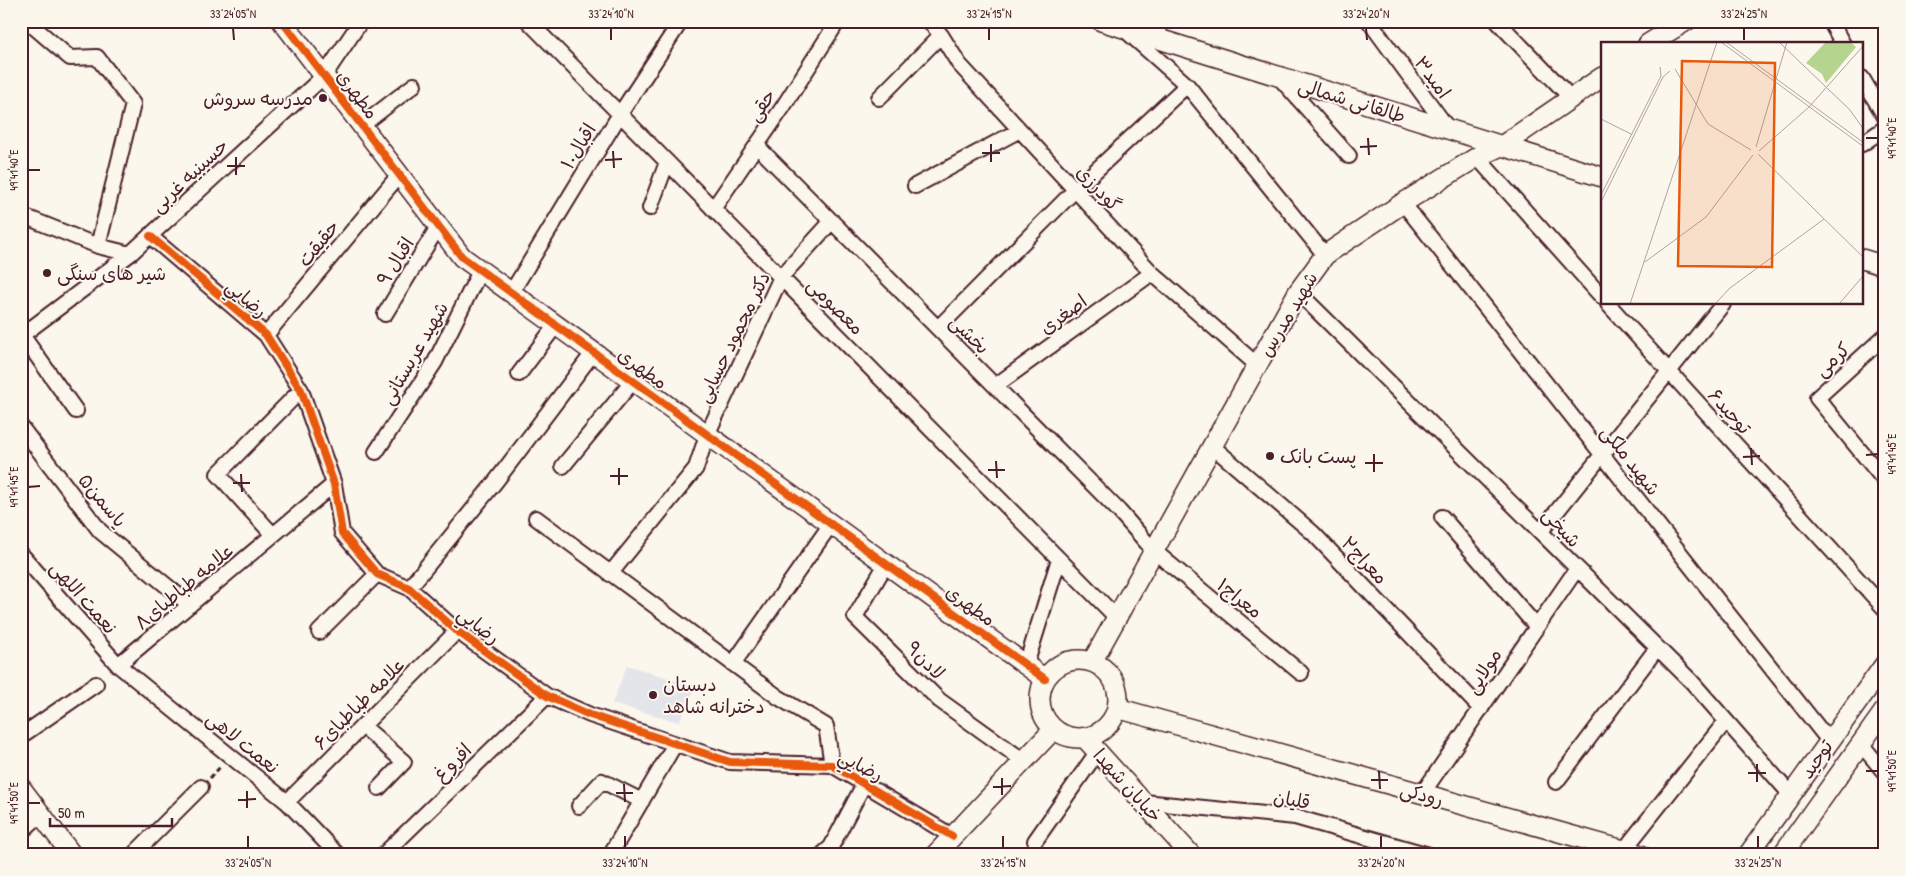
<svg xmlns="http://www.w3.org/2000/svg" width="1906" height="876" viewBox="0 0 1906 876" font-family="'Patrick Hand','Playpen Sans Arabic',sans-serif">
  <style>
    .built { fill: #e4e5eb }
    .lines { fill: none; stroke-linecap: round; stroke-linejoin: round }
    .street-casing { stroke: #4a1f2b; stroke-width: 18 }
    .secondary-casing { stroke: #4a1f2b; stroke-width: 22 }
    .path { stroke: #4a1f2b; stroke-width: 3; stroke-dasharray: 5 4; stroke-linecap: butt }
    .street { stroke: #fbf7ec; stroke-width: 14 }
    .secondary { stroke: #fbf7ec; stroke-width: 19 }
    .cycleway-casing { stroke: #fbf7ec; stroke-width: 11 }
    .cycleway { stroke: #e8590c; stroke-width: 8 }
    .ticks { fill: none; stroke: #4a1f2b; stroke-width: 2 }
    .poi-dot { fill: #4a1f2b; stroke: #fbf7ec; stroke-width: 2 }
    .labels { text-anchor: middle; stroke-width: 4; stroke-linejoin: round; paint-order: stroke }
    .street-label { font-size: 19px; fill: #4a1f2b; stroke: #fbf7ec }
    .poi-label { font-size: 19px; fill: #4a1f2b; stroke: #fbf7ec; text-anchor: start }
    .inset-road { fill: none; stroke: #b4a19f; stroke-width: 1 }
    .view { fill: #e8590c; fill-opacity: 0.15; stroke: #e8590c; stroke-width: 2.5 }
    .inset-edge { fill: none; stroke: #4a1f2b; stroke-width: 2.5 }
    .neatline { fill: none; stroke: #4a1f2b; stroke-width: 2 }
    .ticks-label { font-size: 12px; text-anchor: middle; fill: #4a1f2b }
  </style>
  <rect width="100%" height="100%" fill="#fbf7ec"/>
  <filter id="ink" filterUnits="userSpaceOnUse"><feTurbulence type="fractalNoise" baseFrequency=".02" numOctaves="2"/><feDisplacementMap in="SourceGraphic" scale="10" xChannelSelector="R" yChannelSelector="G"/><feConvolveMatrix kernelMatrix="1 2 1 2 8 2 1 2 1" color-interpolation-filters="sRGB"/></filter>
  <g filter="url(#ink)">
    <path class="built" d="M627 665 696 687 679 722 612 704Z"/>
    <g class="lines">
      <defs>
        <path id="street" d="M27 21 70 58 97 57 133 104 98 246
          M528 21 1117 618
          M929 21 941 35 959 64 1152 273 1257 365
          M1369 21 1449 130
          M1497 21 1572 99
          M1830 21 1843 44
          M1125 30 1187 85 1325 255
          M1154 38 1162 21
          M1279 77 1349 156
          M1862 78 1885 117
          M879 98 941 35
          M361 126 414 85
          M1862 144 1885 128
          M757 146 1119 511 1154 551 1301 673
          M1477 157 1602 297
          M915 186 1020 130
          M1403 203 1829 741
          M650 208 667 162
          M713 209 783 107 838 21
          M21 215 98 246 130 254
          M150 236 266 335 301 390 334 484 342 533 377 574 409 588 457 631 547 696 590 715 730 762 832 765 952 836
          M1298 292 1692 682 1791 795
          M511 293 620 114 681 21
          M1608 304 1885 609
          M385 314 438 227
          M938 328 1075 190 1187 85
          M22 335 76 411
          M266 335 399 175
          M21 336 130 254 324 76 361 21
          M1885 336 1817 398 1885 481
          M519 374 556 325
          M995 386 1152 273
          M21 427 100 531 190 605
          M1212 446 1313 533 1481 709
          M376 452 435 362 480 271
          M563 466 633 381
          M1442 517 1536 626
          M536 518 778 697 826 726 832 765
          M1541 531 1723 304
          M273 535 218 474 301 390
          M21 554 118 665 287 802 338 855
          M886 564 855 617 939 700 1024 761
          M610 574 696 468 707 435 781 277 832 221
          M409 588 496 481 593 353
          M319 632 377 574
          M733 664 831 524
          M118 665 334 484
          M1026 665 1059 559
          M363 726 404 762 379 788
          M21 736 96 684
          M1861 744 1885 773
          M1556 782 1657 648
          M1422 794 1576 570
          M287 802 457 631
          M1144 802 1295 817 1429 855
          M579 806 602 781 642 801
          M21 832 41 814
          M1035 841 1098 751
          M1624 850 1726 721
          M133 855 201 787
          M383 855 547 696
          M610 855 675 744
          M822 855 831 847 864 784"/>
        <path id="secondary" d="M282 21 462 257 1045 679
          M1101 21 1602 177
          M1648 44 1686 21
          M1862 259 1885 266
          M1040 699a39 39 0 1 1 78 0a39 39 0 1 1-78 0Z
          M1092 662 1298 292 1325 255 1403 203 1477 157 1503 145 1602 77
          M1117 708 1641 855
          M1085 738 1191 855
          M21 788 72 855
          M935 855 1054 729
          M1748 855 1885 664
          M1782 855 1885 710"/>
      </defs>
      <use href="#street" class="street-casing"/>
      <use href="#secondary" class="secondary-casing"/>
      <path class="path" d="M210 778 221 766"/>
      <use href="#street" class="street"/>
      <use href="#secondary" class="secondary"/>
      <defs>
        <path id="cycleway" d="M282 21 462 257 1045 679
          M150 236 266 335 301 390 334 484 342 533 377 574 409 588 457 631 547 696 590 715 730 762 832 765 952 836"/>
      </defs>
      <use href="#cycleway" class="cycleway-casing"/>
      <use href="#cycleway" class="cycleway"/>
    </g>
  </g>
  <path class="ticks" d="M233 28 234 40M611 28V40M989 28V40M1366 28 1367 40M1744 28V40M1368 138 1369 155M1866 138H1878M991 144V162M1360 147 1377 146M613 151 614 168M982 153H1000M236 157V175M605 160 622 159M227 166H245M28 170H40M1751 448 1752 465M1374 454V472M1866 455 1878 454M1743 457 1760 456M996 461 997 478M1365 463H1383M619 468V485M988 470H1005M241 474 242 492M610 476H628M233 483H250M28 487 40 486M1757 764V782M1379 771 1380 789M1866 771H1878M1748 773H1766M1002 778V795M1371 780H1388M624 784 625 802M993 787 1011 786M247 791V808M616 793H633M238 800 256 799M28 803H40M248 836V848M625 836V848M1003 836V848M1381 836V848M1758 836V848"/>
  <g class="poi-dot">
    <circle cx="323" cy="98" r="5"/>
    <circle cx="47" cy="273" r="5"/>
    <circle cx="1270" cy="456" r="5"/>
    <circle cx="653" cy="695" r="5"/>
  </g>
  <g class="labels">
    <g class="street-label">
      <text transform="translate(1433 77) rotate(54)" y="7">امید۳</text>
      <text transform="translate(358 94) rotate(53)" y="7">مطهری</text>
      <text transform="translate(1352 100) rotate(17)" y="7">طالقانی شمالی</text>
      <text transform="translate(761 105) rotate(-56)" y="7">حقی</text>
      <text transform="translate(578 146) rotate(-59)" y="7">اقبال۱۰</text>
      <text transform="translate(189 175) rotate(-43)" y="7">حسینیه غربی</text>
      <text transform="translate(1099 188) rotate(47)" y="7">گودرزی</text>
      <text transform="translate(318 243) rotate(-51)" y="7">حقیقت</text>
      <text transform="translate(395 261) rotate(-58)" y="7">اقبال ۹</text>
      <text transform="translate(247 298) rotate(40)" y="7">رضایي</text>
      <text transform="translate(836 306) rotate(45)" y="7">معصومی</text>
      <text transform="translate(1063 314) rotate(-36)" y="7">اصغری</text>
      <text transform="translate(1288 314) rotate(-59)" y="7">شهید مدرس</text>
      <text transform="translate(970 334) rotate(45)" y="7">بخشی</text>
      <text transform="translate(733 337) rotate(-64)" y="7">دکتر محمود حسابی</text>
      <text transform="translate(414 353) rotate(-60)" y="7">شهید عربستانی</text>
      <text transform="translate(1832 359) rotate(-42)" y="7">کرمی</text>
      <text transform="translate(643 368) rotate(36)" y="7">مطهری</text>
      <text transform="translate(1730 411) rotate(48)" y="7">توحید۶</text>
      <text transform="translate(1631 460) rotate(52)" y="7">شهید ملکی</text>
      <text transform="translate(103 500) rotate(50)" y="7">یاسمن۵</text>
      <text transform="translate(1562 527) rotate(47)" y="7">شیخی</text>
      <text transform="translate(1365 560) rotate(47)" y="7">معراج۲</text>
      <text transform="translate(184 586) rotate(-40)" y="7">علامه طباطبای۸</text>
      <text transform="translate(84 597) rotate(49)" y="7">نعمت اللهی</text>
      <text transform="translate(1240 598) rotate(39)" y="7">معراج۱</text>
      <text transform="translate(971 605) rotate(36)" y="7">مطهری</text>
      <text transform="translate(479 625) rotate(38)" y="7">رضایي</text>
      <text transform="translate(926 660) rotate(45)" y="7">لادن۹</text>
      <text transform="translate(1483 671) rotate(-57)" y="7">مولایی</text>
      <text transform="translate(359 703) rotate(-45)" y="7">علامه طباطبای۶</text>
      <text transform="translate(243 742) rotate(39)" y="7">نعمت لاهی</text>
      <text transform="translate(1816 759) rotate(-55)" y="7">توحید</text>
      <text transform="translate(452 762) rotate(-44)" y="7">افروغ</text>
      <text transform="translate(861 765) rotate(27)" y="7">رضایي</text>
      <text transform="translate(1128 785) rotate(48)" y="7">خیابان شهدا</text>
      <text transform="translate(1422 794) rotate(16)" y="7">رودکی</text>
      <text transform="translate(1292 799) rotate(10)" y="7">قلیان</text>
    </g>
    <g class="poi-label">
      <text x="313" y="105" text-anchor="end">مدرسه سروش</text>
      <text x="57" y="280">شیر های سنگی</text>
      <text x="1280" y="463">پست بانک</text>
      <text x="663" y="691">دبستان<tspan x="663" dy="22">دخترانه شاهد</tspan></text>
    </g>
  </g>
  <g transform="translate(1601 42)">
    <rect width="262" height="262" fill="#fbf7ec"/>
    <path d="M225 0H249L255 5 225 41 221 32 205 21Z" fill="#b5d58f"/>
    <path class="inset-road" d="M120 0 263 105M125 0 263 101M178 0 249 68 263 88M74 27 107 82 150 108M0 77 30 92M155 105 186 0M158 109 208 65 263 3M157 112 263 216M0 153 60 34 59 25M0 160 62 35 69 29M44 220 105 175 152 113M29 262 116 0M114 262 129 246 223 177M238 262 263 233"/>
    <path class="view" d="M81 19 174 21 171 225 77 224Z"/>
    <rect width="262" height="262" class="inset-edge"/>
  </g>
  <rect width="1906" height="876" fill="none" stroke="#fbf7ec" stroke-width="55"/>
  <path d="M50 818v8h122v-8" fill="none" stroke="#4a1f2b" stroke-width="2.5"/>
  <text x="58" y="818" font-size="15" fill="#4a1f2b" stroke="#fbf7ec" stroke-width="4" paint-order="stroke">50 m</text>
  <rect x="28" y="28" width="1850" height="820" class="neatline"/>
  <g class="ticks-label">
    <text x="233" y="18">33°24'05"N</text>
    <text x="611" y="18">33°24'10"N</text>
    <text x="989" y="18">33°24'15"N</text>
    <text x="1366" y="18">33°24'20"N</text>
    <text x="1744" y="18">33°24'25"N</text>
    <text transform="translate(1892 138) rotate(-90)" y="4">49°41'40"E</text>
    <text transform="translate(14 170) rotate(-90)" y="4">49°41'40"E</text>
    <text transform="translate(1892 454) rotate(-90)" y="4">49°41'45"E</text>
    <text transform="translate(14 487) rotate(-90)" y="4">49°41'45"E</text>
    <text transform="translate(1892 771) rotate(-90)" y="4">49°41'50"E</text>
    <text transform="translate(14 803) rotate(-90)" y="4">49°41'50"E</text>
    <text x="248" y="867">33°24'05"N</text>
    <text x="625" y="867">33°24'10"N</text>
    <text x="1003" y="867">33°24'15"N</text>
    <text x="1381" y="867">33°24'20"N</text>
    <text x="1758" y="867">33°24'25"N</text>
  </g>
</svg>
